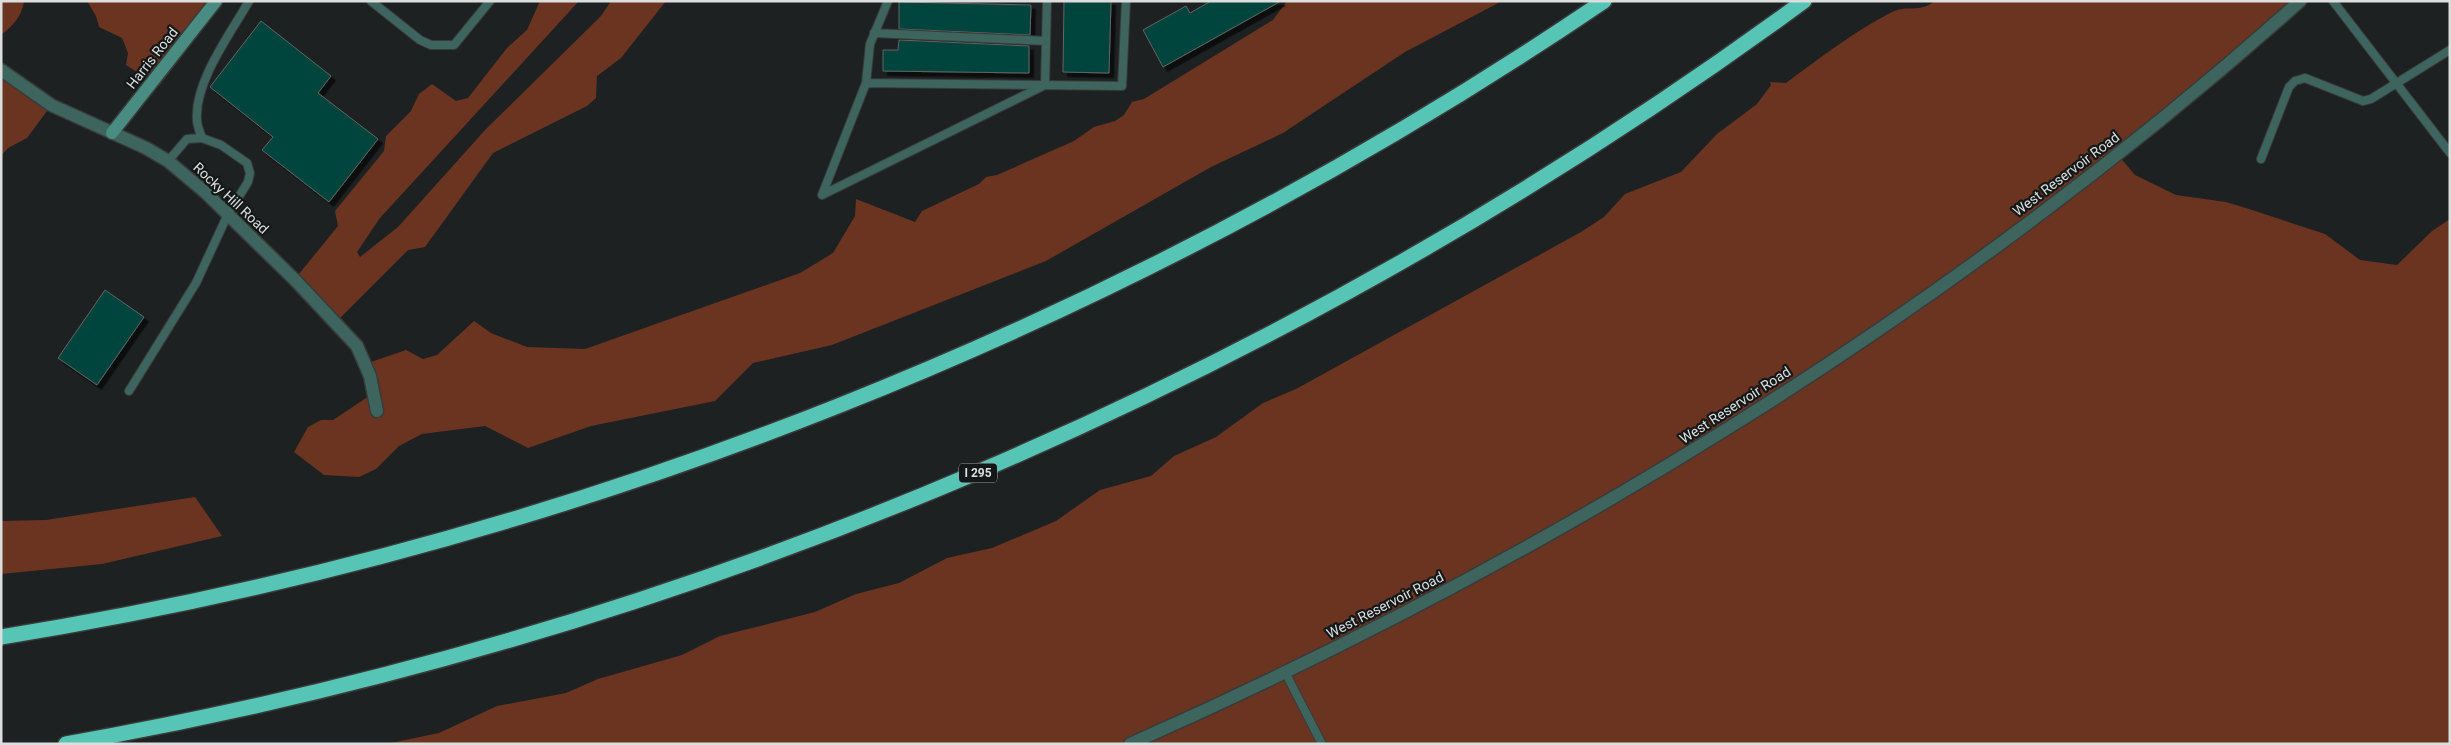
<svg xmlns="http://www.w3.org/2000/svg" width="2451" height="745" viewBox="0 0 2451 745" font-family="Roboto,sans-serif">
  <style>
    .green { fill: #6a3420 }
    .building { fill: #00443d; stroke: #616564; filter: url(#shadow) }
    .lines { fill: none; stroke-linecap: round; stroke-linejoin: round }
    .lane-casing { stroke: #393b3b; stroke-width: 10 }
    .street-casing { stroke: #393b3b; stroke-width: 15 }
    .secondary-casing { stroke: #393b3b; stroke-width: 15 }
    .highway-casing { stroke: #393b3b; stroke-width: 18 }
    .lane { stroke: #3d655e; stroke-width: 8 }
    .street { stroke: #3d655e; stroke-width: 12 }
    .secondary { stroke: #488c82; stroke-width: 12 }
    .highway { stroke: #56c5b5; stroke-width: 15 }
    .labels { text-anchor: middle; stroke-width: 4.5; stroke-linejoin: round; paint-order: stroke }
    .shield { fill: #151818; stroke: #a0a3a3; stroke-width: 1 }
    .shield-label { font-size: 12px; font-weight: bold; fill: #dcdede }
    .street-label { font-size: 14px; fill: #dcdede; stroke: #151818 }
  </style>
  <defs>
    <filter id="shadow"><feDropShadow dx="4.5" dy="4.5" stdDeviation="0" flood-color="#0009"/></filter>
  </defs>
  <rect width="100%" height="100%" fill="#1e2121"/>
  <path class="green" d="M1 1H24C22 16 13 26 1 35Z
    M87 1H224L159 86 126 65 128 53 122 38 99 27 96 16Z
    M540 1H579L380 218 357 252 360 257 398 227 486 129 601 16 611 1H666L621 58 597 76 596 98 587 106 493 153 425 247 408 250 335 323 294 280 338 226 335 211 384 151 386 136 411 111 419 94 432 84 456 101 468 98 507 48 527 30Z
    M1287 1H1502L1405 52 1283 133 1211 167 1046 261 832 345 753 363 715 401 591 426 528 448 485 426 422 434 399 446 376 469 359 477 324 475 294 452 308 427 321 420H333L372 394 368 363 406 350 423 359 437 355 474 321 491 333 527 347 585 349 800 273 833 253 855 216 856 199 915 222 922 211 979 184 986 177 997 175 1074 141 1094 127 1115 121 1124 115 1132 102 1144 99 1273 20Z
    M1935 1H2300L2118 155 2135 175 2176 195 2226 202 2249 209 2325 234 2360 260 2397 265 2432 231 2450 219V744H386L439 733 497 706 566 693 598 679 682 655 720 636 815 612 856 594 899 583 947 558 992 548 1056 521 1100 490 1151 476 1174 456 1216 437 1263 403 1296 389 1581 232 1604 217 1625 194 1681 172 1717 134 1757 104 1771 85 1770 82 1786 83C1820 58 1853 32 1892 12 1909 4 1917 14 1935 1Z
    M1 73 50 107 27 138 8 148 1 156Z
    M195 497 222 536 102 564 1 574V521L46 520Z"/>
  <path class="building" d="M1064 1H1111L1109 73 1063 72Z
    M1211 1H1281L1163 67 1143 30 1186 6 1190 13Z
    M899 2 1031 5 1030 35 899 29Z
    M261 21 331 76 318 93 378 139 329 202 262 150 273 137 210 87Z
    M899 40 1029 46V73L883 71V50H898Z
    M105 290 144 317 97 385 58 358Z"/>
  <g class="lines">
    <defs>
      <path id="lane" d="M371 1 420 40 431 45H454L490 1
        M2333 1 2450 153
        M874 33 1046 41
        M866 83 870 44 888 1
        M1045 85 822 195 866 83 1122 86 1126 1
        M1045 85 1047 1
        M202 138C200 132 197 126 197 120 194 82 231 33 249 1
        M2261 159 2289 87 2295 81 2305 78 2363 101 2371 99 2450 50
        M129 391 196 283 228 214 248 182 250 173 247 163 221 145 202 138 187 139 168 161
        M1285 672 1322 744"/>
      <path id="street" d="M1 70 51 105 146 148 168 161 205 192 297 282 357 346 370 376 377 411
        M1130 744C1553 557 1954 310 2300 1"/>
      <path id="secondary" d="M112 133 216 1"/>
      <path id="highway" d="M1 637C572 545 1125 326 1604 1
        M66 744C693 633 1290 378 1804 1"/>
    </defs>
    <use href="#lane" class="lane-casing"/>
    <use href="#street" class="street-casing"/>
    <use href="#secondary" class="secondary-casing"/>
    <use href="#highway" class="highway-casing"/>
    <use href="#lane" class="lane"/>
    <use href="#street" class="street"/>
    <use href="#secondary" class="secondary"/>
    <use href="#highway" class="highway"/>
  </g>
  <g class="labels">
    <rect class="shield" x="959" y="463.5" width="38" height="19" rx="4"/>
    <g class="shield-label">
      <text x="978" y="477">I 295</text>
    </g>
    <g class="street-label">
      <text transform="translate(152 58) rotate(-52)" y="5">Harris Road</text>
      <text transform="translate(2066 174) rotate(-37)" y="5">West Reservoir Road</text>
      <text transform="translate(231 198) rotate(43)" y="5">Rocky Hill Road</text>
      <text transform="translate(1735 405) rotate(-33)" y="5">West Reservoir Road</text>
      <text transform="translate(1385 605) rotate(-27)" y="5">West Reservoir Road</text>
    </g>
  </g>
  <rect width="2451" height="745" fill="none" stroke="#dcdede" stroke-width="5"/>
</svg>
